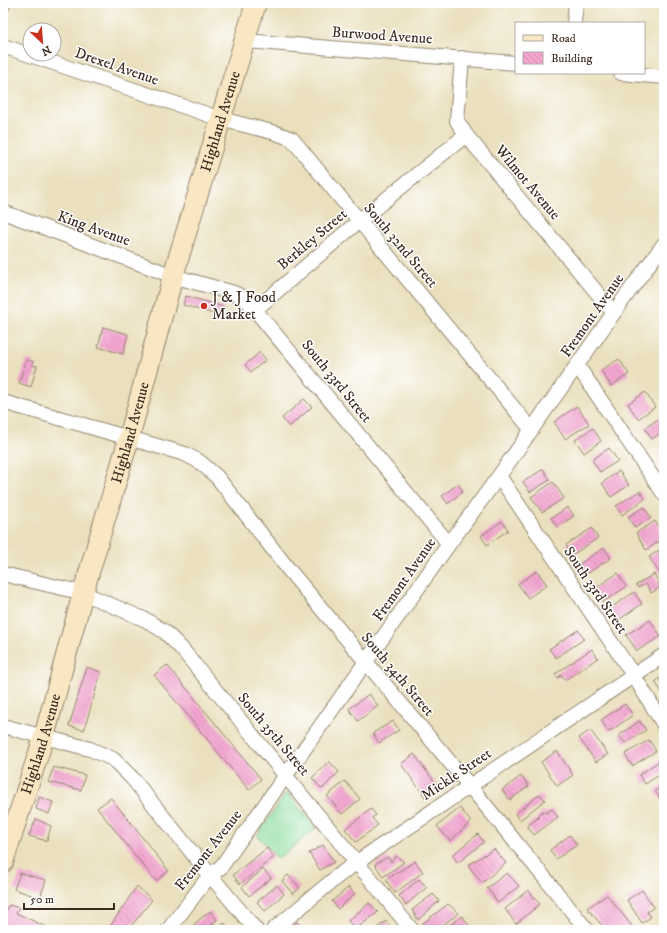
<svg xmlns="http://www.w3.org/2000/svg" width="667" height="933" viewBox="0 0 667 933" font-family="'IM FELL DW Pica',serif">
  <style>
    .park { fill: #8adc9d; stroke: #62835e }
    .building { fill: url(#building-back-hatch) }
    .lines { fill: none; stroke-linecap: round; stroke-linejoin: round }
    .street-casing { stroke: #92856e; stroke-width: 16 }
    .secondary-casing { stroke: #92856e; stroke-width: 22 }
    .street { stroke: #fff; stroke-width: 14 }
    .secondary { stroke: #f9e7c3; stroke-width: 20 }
    .poi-dot { fill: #c8321e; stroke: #fff; stroke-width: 1.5 }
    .labels { text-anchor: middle; stroke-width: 3; stroke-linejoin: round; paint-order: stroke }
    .street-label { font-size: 15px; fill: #3b2a1e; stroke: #fff }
    .poi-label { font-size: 15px; fill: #3b2a1e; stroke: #fff; text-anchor: start }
  </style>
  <defs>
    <pattern id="building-back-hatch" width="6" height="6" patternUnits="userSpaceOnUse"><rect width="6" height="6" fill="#f3a5d0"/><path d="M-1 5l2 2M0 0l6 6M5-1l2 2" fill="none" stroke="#d18eb2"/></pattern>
  </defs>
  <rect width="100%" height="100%" fill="#fff"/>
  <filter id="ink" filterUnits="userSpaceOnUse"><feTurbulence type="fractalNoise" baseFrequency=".025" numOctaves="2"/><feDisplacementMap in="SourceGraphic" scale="8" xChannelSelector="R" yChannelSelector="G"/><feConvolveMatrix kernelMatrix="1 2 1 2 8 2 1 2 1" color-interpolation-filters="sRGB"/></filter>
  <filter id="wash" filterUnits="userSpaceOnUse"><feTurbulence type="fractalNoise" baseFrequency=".012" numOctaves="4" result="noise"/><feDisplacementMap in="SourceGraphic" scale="16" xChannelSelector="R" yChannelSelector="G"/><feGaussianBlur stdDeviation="0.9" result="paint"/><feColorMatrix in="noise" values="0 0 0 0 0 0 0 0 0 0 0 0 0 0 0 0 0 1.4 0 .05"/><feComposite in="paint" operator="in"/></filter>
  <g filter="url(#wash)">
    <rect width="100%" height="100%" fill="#eae0be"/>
    <path class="park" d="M287 792 316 828 278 859 257 835Z"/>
    <g id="blocks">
      <path class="building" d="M186 296 224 307 221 316 183 305Z
        M103 327 128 334 123 354 98 347Z
        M260 352 266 360 251 372 245 365Z
        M619 359 629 374 611 386 601 370Z
        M26 360 33 361 32 365 37 366 31 387 19 383Z
        M645 392 655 407 638 419 628 404Z
        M304 399 312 407 289 427 282 418Z
        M577 406 589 424 565 439 554 422Z
        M661 417 664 421V431L652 439 645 428Z
        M593 428 601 441 584 453 575 440Z
        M609 448 618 461 600 472 592 460Z
        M543 469 550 480 530 492 523 482Z
        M619 471 629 485 611 497 602 483Z
        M553 482 564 498 542 512 531 497Z
        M458 484 463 491 448 504 442 496Z
        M640 491 645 499 622 515 616 506Z
        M568 507 574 516 557 527 551 518Z
        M644 507 651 518 635 528 628 517Z
        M502 521 508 530 487 545 481 536Z
        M655 521 664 535V538L646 550 636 533Z
        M592 528 598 538 572 555 566 545Z
        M664 547V571L660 574 649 557Z
        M604 548 611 558 585 575 578 565Z
        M537 571 547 585 528 598 518 584Z
        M618 573 626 587 603 602 594 589Z
        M654 574 661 587 651 593 646 584 638 588 636 585Z
        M634 592 642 604 617 621 609 609Z
        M650 620 661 636 637 651 626 635Z
        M578 630 584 639 556 658 549 649Z
        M592 649 598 658 565 680 562 675 557 678 555 674Z
        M167 665 261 779 249 790 154 675Z
        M87 667 101 672 84 730 69 726Z
        M664 675V695L655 682Z
        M369 694 378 706 358 721 349 709Z
        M625 704 633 715 609 732 601 720Z
        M393 721 399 730 379 743 373 733Z
        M640 721 646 730 625 743 619 735Z
        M590 730 608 754 596 762 579 738Z
        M649 740 656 751 632 766 625 754Z
        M557 751 573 775 557 786 541 762Z
        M414 754 439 788 426 798 401 764Z
        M662 759 664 763V772L645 784 639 775Z
        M329 761 339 772 322 789 312 778Z
        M54 767 85 775 81 790 48 782Z
        M521 776 529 786 510 800 502 790Z
        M345 781 360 799 342 814 327 796Z
        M664 785V798L661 800 655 791Z
        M540 794 545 800 520 820 515 814Z
        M39 797 53 802 49 814 36 809Z
        M111 798 169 871 156 881 97 808Z
        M460 808 471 822 450 841 437 826Z
        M371 809 376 815 372 818 378 825 356 842 345 829Z
        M552 809 558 817 534 835 527 826 538 818 537 816 543 811 546 813Z
        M36 819 51 826 47 841 29 836Z
        M478 834 484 842 458 863 452 855Z
        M570 835 577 845 556 859 550 850Z
        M323 845 334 862 320 870 309 853Z
        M267 848 274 857 240 884 233 875Z
        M494 849 506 863 482 883 468 865Z
        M396 856 404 862 383 877 375 864 388 857 391 862Z
        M415 861 423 872 395 893 386 880Z
        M263 869 271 878 249 896 242 887Z
        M20 873 46 880 40 898 14 889Z
        M507 873 519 886 498 903 487 888Z
        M288 875 300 888 293 894 282 881Z
        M419 879 427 887 406 905 399 896Z
        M277 885 284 894 265 911 257 902Z
        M137 886 152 900 128 930H112L109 928Z
        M349 887 355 894 338 909 332 901Z
        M528 890 540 904 516 924 505 909Z
        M642 890 654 907 647 912 651 917 642 923 627 900Z
        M433 894 439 901 418 920 412 910Z
        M607 895 635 930H606L587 908Z
        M369 903 378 912 356 929 348 921Z
        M448 904 459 913 436 930H425L422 924Z
        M9 905 19 908 16 913 53 930H6L3 929V918Z
        M210 911 217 920 205 930H198L194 924Z
        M462 916 469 925 464 930H443Z
        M386 921 393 930H374Z
        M297 922 303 930H287Z
        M224 923 230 930H216Z"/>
    </g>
  </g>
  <g filter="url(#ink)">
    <use href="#blocks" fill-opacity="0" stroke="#92856e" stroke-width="1"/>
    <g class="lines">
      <defs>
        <path id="street" d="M3 5V3
          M574 23 576 3
          M245 41 516 63
          M3 46 221 119 276 133 292 139 531 429
          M462 58 457 121 466 135 614 313
          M621 73 664 77
          M3 212 173 276 234 293 246 299 449 544
          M256 309 359 221 466 135
          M577 365 664 494
          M3 402 185 454 200 462 217 477 289 570 469 785 587 930
          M499 476 634 676 664 725
          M3 574 83 593 146 620 165 632 181 648 412 930
          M3 726 90 749 113 759 132 778 210 875 256 930
          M168 930 210 875 221 867 449 544 499 476 620 304 664 244
          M273 930 338 876 357 862 664 655"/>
        <g id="secondary">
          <path id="s1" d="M3 862 44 737 83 593 129 438 173 276 256 3"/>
        </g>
      </defs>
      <use href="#street" class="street-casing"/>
      <use href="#secondary" class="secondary-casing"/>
      <use href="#street" class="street"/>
      <use href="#secondary" class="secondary"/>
    </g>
  </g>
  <circle class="poi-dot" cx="204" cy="306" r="4"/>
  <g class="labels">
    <g class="street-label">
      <text transform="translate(382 35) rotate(4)" y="5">Burwood Avenue</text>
      <text transform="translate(117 66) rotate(19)" y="5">Drexel Avenue</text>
      <text dy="5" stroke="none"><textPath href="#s1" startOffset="772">Highland Avenue</textPath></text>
      <text transform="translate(528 182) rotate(50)" y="5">Wilmot Avenue</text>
      <text transform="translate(94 228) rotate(20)" y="5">King Avenue</text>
      <text transform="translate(312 239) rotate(-40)" y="5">Berkley Street</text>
      <text transform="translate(401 245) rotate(50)" y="5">South 32nd Street</text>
      <text transform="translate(592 315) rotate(-55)" y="5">Fremont Avenue</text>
      <text transform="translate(337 381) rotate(51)" y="5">South 33rd Street</text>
      <text dy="5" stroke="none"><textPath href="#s1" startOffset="448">Highland Avenue</textPath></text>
      <text transform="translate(404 579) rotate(-55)" y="5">Fremont Avenue</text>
      <text transform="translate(596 590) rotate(56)" y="5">South 33rd Street</text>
      <text transform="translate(398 674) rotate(50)" y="5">South 34th Street</text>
      <text transform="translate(274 734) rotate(50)" y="5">South 35th Street</text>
      <text dy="5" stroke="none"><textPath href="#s1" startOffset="124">Highland Avenue</textPath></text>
      <text transform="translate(456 774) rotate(-34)" y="5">Mickle Street</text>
      <text transform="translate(208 850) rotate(-52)" y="5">Fremont Avenue</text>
    </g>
    <g class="poi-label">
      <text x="212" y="302">J &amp; J Food<tspan x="212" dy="17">Market</tspan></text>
    </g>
  </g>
  <rect width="667" height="933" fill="none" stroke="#fff" stroke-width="16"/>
  <rect x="515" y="22" width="130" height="52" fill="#ffffff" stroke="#b1aaa5"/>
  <rect x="523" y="35" width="20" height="6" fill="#f9e7c3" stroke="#b1aaa5"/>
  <text x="551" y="42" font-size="12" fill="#3b2a1e">Road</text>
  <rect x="523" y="52" width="20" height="12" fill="url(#building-back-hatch)" stroke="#b1aaa5"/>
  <text x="551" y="62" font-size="12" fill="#3b2a1e">Building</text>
  <g transform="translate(42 42) rotate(154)"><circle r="19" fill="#ffffff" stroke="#b1aaa5"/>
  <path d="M0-3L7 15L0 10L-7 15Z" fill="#c8321e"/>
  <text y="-6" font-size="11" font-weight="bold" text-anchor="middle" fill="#3b2a1e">N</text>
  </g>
  <path d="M24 903v6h90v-6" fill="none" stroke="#3b2a1e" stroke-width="2"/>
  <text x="30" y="903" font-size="12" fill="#3b2a1e" stroke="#ffffff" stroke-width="3" paint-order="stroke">50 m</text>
</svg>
